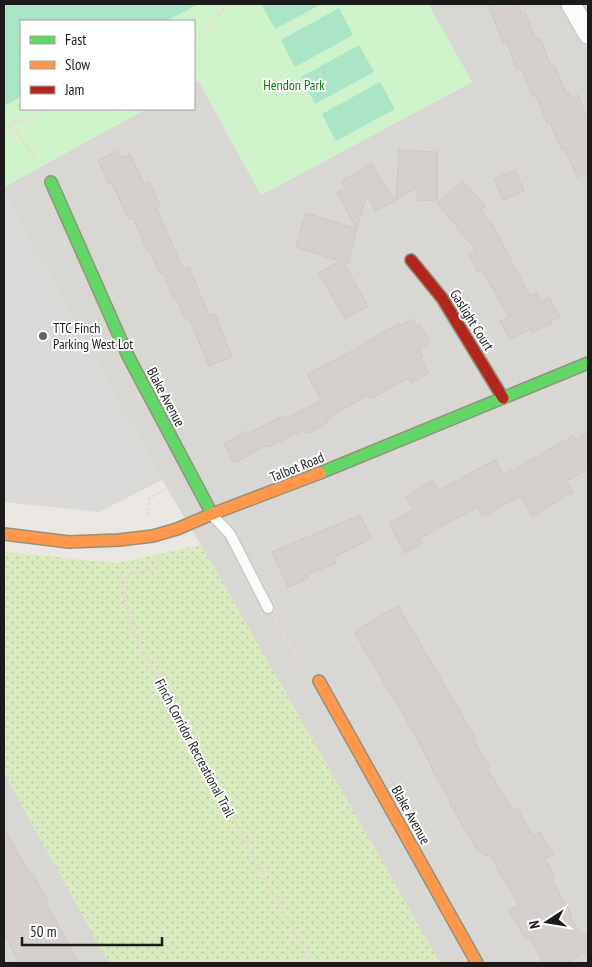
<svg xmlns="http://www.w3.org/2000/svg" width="592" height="967" viewBox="0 0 592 967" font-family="'PT Sans Narrow',sans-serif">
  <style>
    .residential { fill: #d9d7d4 }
    .grass { fill: url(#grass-dots) }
    .park { fill: #cef3cb }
    .pitch { fill: #abe5c8 }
    .parking { fill: #dad9d7 }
    .building { fill: #d5d0cd; stroke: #cdc8c4 }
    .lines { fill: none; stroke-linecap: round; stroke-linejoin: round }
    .lane-casing { stroke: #c2c1bf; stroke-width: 12 }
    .street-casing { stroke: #c2c1bf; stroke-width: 21 }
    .fast-casing { stroke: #93937a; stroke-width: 14 }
    .slow-casing { stroke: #93937a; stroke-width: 14 }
    .jam-casing { stroke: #93937a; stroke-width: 14 }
    .path { stroke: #ead7d6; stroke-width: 3; stroke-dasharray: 2.5 2.5; stroke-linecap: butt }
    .lane { stroke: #fcfbfb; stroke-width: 10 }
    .street { stroke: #fcfbfb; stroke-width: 19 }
    .fast { stroke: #63d668; stroke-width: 11 }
    .slow { stroke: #ff974d; stroke-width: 11 }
    .jam { stroke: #b3261e; stroke-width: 11 }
    .poi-dot { fill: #636261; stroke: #fff; stroke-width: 2 }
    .labels { text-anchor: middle; stroke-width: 4; stroke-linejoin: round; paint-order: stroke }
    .park-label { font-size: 14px; fill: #057d06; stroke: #fff }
    .street-label { font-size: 14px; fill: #1b1b1b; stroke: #fff }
    .poi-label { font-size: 14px; fill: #1b1b1b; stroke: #fff; text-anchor: start }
  </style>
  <defs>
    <pattern id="grass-dots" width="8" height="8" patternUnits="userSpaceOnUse" patternTransform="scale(1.25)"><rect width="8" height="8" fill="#d9eabe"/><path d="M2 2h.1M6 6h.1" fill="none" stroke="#bac8a3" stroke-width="1.8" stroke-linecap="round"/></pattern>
  </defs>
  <rect width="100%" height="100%" fill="#eae7e2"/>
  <path class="residential" d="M428 4H588V963H440L201 545 162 480 4 192V187L146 109H194V82L198 80 261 195 472 82Z
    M4 773 109 963H4Z"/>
  <path class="grass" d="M201 545 440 963H109L4 773V552L116 563Z"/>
  <path class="park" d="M4 4H428L472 82 261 195 198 80 194 82V21H21V109H146L4 187Z"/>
  <path class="pitch" d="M4 4H199L166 21H21V97L4 106Z
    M261 4H322L275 29Z
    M339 8 353 35 295 67 281 40Z
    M359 45 374 72 315 104 301 77Z
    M380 82 395 109 336 141 322 114Z"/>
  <path class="parking" d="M4 192 162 480 99 512 4 502Z"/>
  <path class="building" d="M488 4H518L521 13 525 12 535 38 536 39 540 38 551 66 554 65 566 93 569 92 572 98 578 95 588 121V172L577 177 565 149 562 150 550 122 547 123 536 95 533 97 521 68 517 70 506 41 503 43Z
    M399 150 437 152V201L417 200 418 187 396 200Z
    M118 151 121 158 130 154 144 184 149 182 160 206 156 208 183 269 189 267 209 316 215 314 232 357 209 366 189 318 185 319 176 298 174 299 163 272 160 273 150 251 148 252 133 218 129 220 112 183 109 184 98 160Z
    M372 164 394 201 376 211 367 195 357 228 337 193 345 188 341 181Z
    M515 170 524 191 503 200 494 179Z
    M463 181 486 207 480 209 491 222 530 296 537 293 541 301 549 297 560 317 551 321 552 323 532 333 530 329 510 339 500 321 509 317 482 270 478 272 468 254 476 250 437 203Z
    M306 213 357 229 348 263 343 262 368 306 345 319 319 273 340 261 296 247Z
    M413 319 417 327 420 325 430 342 419 350 423 357 420 358 428 373 411 383 409 378 370 399 368 395 326 419 328 422 326 424 309 433 308 432 305 434 303 430 269 447 268 445 234 463 224 444 246 431 248 434 282 416 284 419 321 400 307 374 343 356 399 323 401 326Z
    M588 432V469L567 481 573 492 532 516 520 496 482 517 477 507 419 539 422 544 405 553 389 523 414 509 406 496 433 480 439 490 495 460 504 475 573 436 575 439Z
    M360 515 372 538 334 557 336 563 307 574 309 578 288 587 272 552Z
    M398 606 475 737 473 739 489 767 487 768 513 810 517 808 533 836 540 832 553 855 545 859 555 877 551 879 571 914 569 915 579 932 588 935 586 944 588 951 567 963H544L530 938 526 940 509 910 519 905 489 854 485 856 482 852 479 853 449 802 451 801 431 768 432 767 413 731 354 632Z
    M4 828 30 875 33 874 49 904 47 905 79 963H20L4 934Z"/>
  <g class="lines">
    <defs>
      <path id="lane" d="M212 515 230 534 268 608"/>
      <path id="street" d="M571 4 588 34"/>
      <path id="fast" d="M51 182 128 356 212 514
        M320 473 588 363"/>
      <path id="slow" d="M4 534 69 542 119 540 153 536 177 529 212 514 320 473
        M319 681 477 963"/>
      <path id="jam" d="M411 260 442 298 503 398"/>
    </defs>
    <use href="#lane" class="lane-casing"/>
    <use href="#street" class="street-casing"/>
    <use href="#fast" class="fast-casing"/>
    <use href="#slow" class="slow-casing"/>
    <use href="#jam" class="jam-casing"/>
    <path class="path" d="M194 39 202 34 228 4
      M8 126 46 109
      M4 127 8 126 21 138 39 165
      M149 515 148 506 150 498 173 485
      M157 556 159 566 157 569 127 575C122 594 128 616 134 634L311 963
      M275 619 303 668"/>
    <use href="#lane" class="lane"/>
    <use href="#street" class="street"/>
    <use href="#fast" class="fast"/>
    <use href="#slow" class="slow"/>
    <use href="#jam" class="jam"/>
  </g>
  <circle class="poi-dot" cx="43" cy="336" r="5"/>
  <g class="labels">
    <g class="park-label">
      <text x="294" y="90">Hendon Park</text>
    </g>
    <g class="street-label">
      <text transform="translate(472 320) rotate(58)" y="5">Gaslight Court</text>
      <text transform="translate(166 397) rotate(62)" y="5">Blake Avenue</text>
      <text transform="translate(297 467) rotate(-22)" y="5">Talbot Road</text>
      <text transform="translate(195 748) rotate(62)" y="5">Finch Corridor Recreational Trail</text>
      <text transform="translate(411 815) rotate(61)" y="5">Blake Avenue</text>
    </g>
    <g class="poi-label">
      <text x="53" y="333">TTC Finch<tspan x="53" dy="16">Parking West Lot</tspan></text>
    </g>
  </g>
  <rect width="592" height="967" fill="none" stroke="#1b1b1b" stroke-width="10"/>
  <rect x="20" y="20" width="175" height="90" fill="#ffffff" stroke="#a4a4a4"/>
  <rect x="30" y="36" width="25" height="8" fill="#63d668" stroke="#a4a4a4"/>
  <text x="65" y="45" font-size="15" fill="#1b1b1b">Fast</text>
  <rect x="30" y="61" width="25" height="8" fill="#ff974d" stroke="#a4a4a4"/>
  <text x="65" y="70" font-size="15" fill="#1b1b1b">Slow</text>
  <rect x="30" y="86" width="25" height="8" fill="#b3261e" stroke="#a4a4a4"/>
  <text x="65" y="95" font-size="15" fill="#1b1b1b">Jam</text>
  <g transform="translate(547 922) rotate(258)" stroke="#ffffff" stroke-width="4" paint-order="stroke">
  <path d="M0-4L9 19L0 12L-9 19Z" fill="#1b1b1b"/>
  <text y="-8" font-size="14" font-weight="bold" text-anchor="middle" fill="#1b1b1b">N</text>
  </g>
  <path d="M22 937v8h140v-8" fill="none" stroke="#1b1b1b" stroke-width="2.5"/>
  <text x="30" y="937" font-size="15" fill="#1b1b1b" stroke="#ffffff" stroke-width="4" paint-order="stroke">50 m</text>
</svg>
